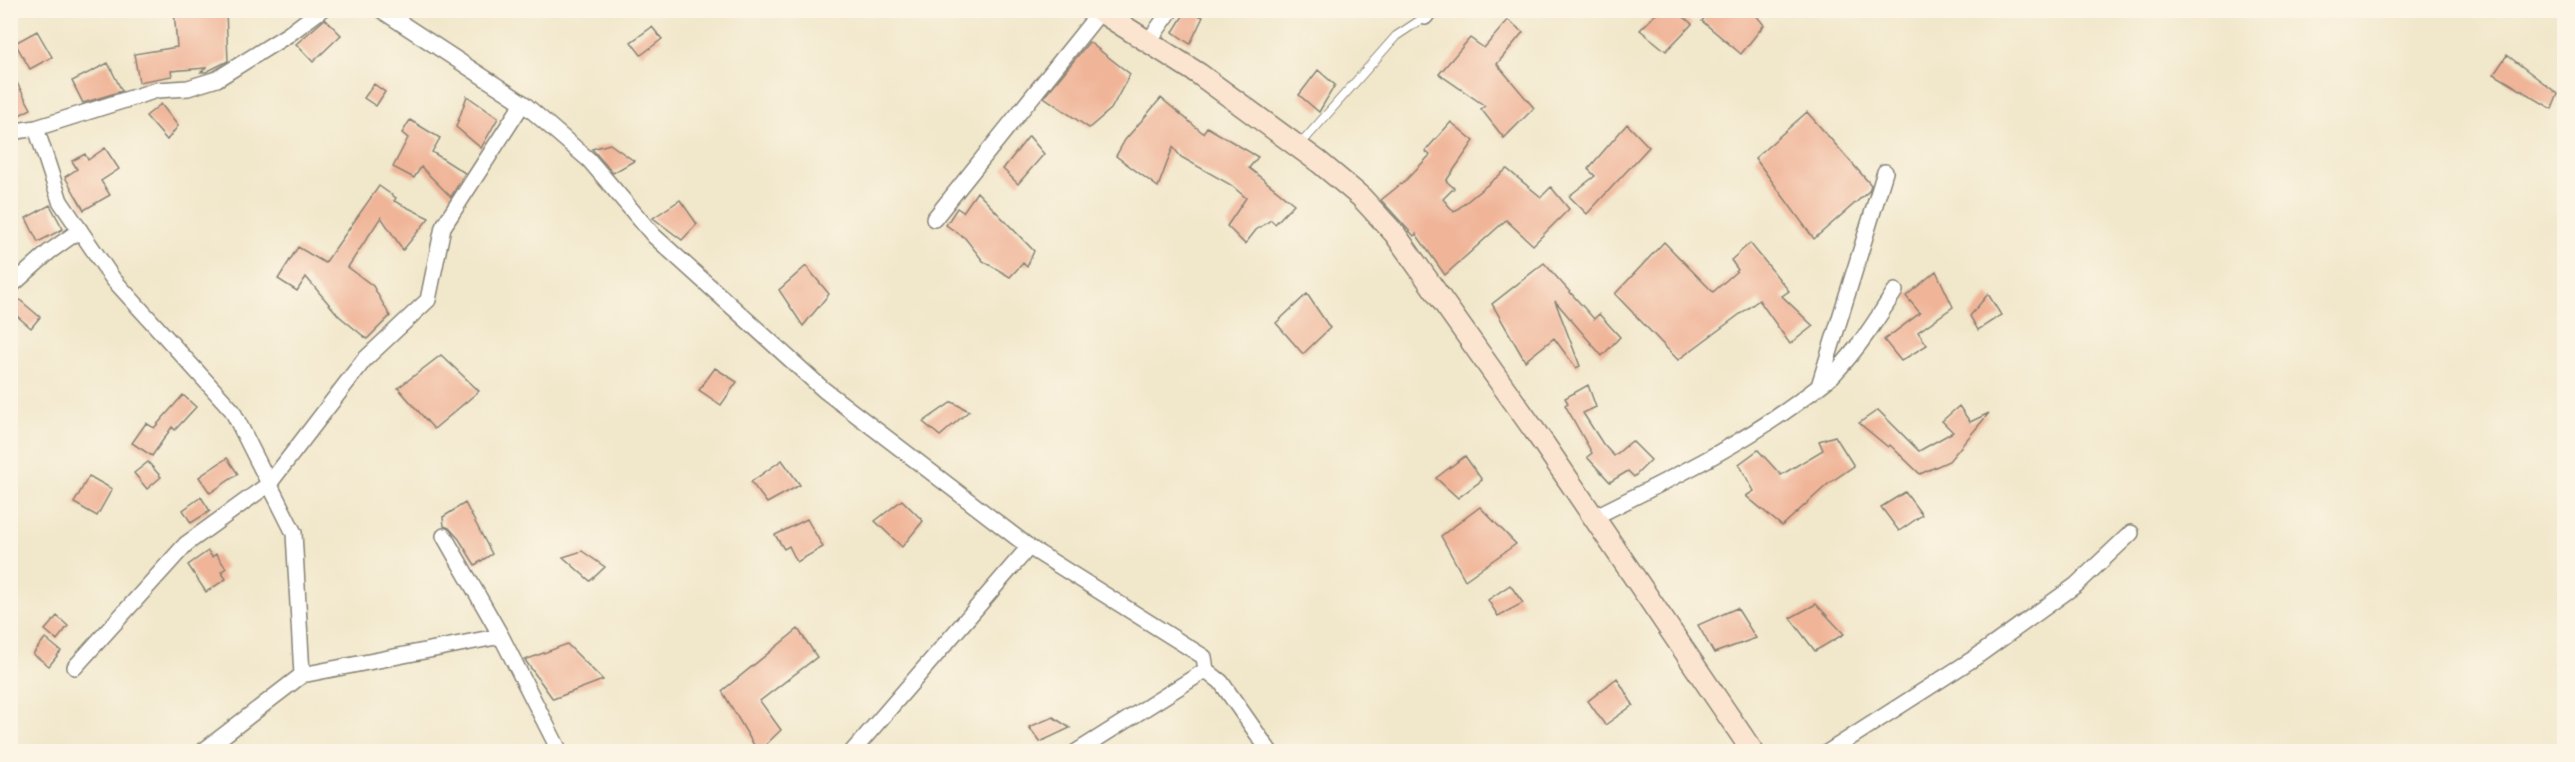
<svg xmlns="http://www.w3.org/2000/svg" width="2575" height="762" viewBox="0 0 2575 762" font-family="'Shantell Sans',sans-serif">
  <style>
    .building { fill: #f0b599 }
    .lines { fill: none; stroke-linecap: round; stroke-linejoin: round }
    .lane-casing { stroke: #868274; stroke-width: 10 }
    .street-casing { stroke: #868274; stroke-width: 18 }
    .secondary-casing { stroke: #868274; stroke-width: 24 }
    .lane { stroke: #fff; stroke-width: 8 }
    .street { stroke: #fff; stroke-width: 15 }
    .secondary { stroke: #fce5d0; stroke-width: 21 }
  </style>
  <rect width="100%" height="100%" fill="#fcf5e5"/>
  <filter id="ink" filterUnits="userSpaceOnUse"><feTurbulence type="fractalNoise" baseFrequency=".0167" numOctaves="2"/><feDisplacementMap in="SourceGraphic" scale="12" xChannelSelector="R" yChannelSelector="G"/><feConvolveMatrix kernelMatrix="1 2 1 2 8 2 1 2 1" color-interpolation-filters="sRGB"/></filter>
  <filter id="wash" filterUnits="userSpaceOnUse"><feTurbulence type="fractalNoise" baseFrequency=".008" numOctaves="4" result="noise"/><feDisplacementMap in="SourceGraphic" scale="24" xChannelSelector="R" yChannelSelector="G"/><feGaussianBlur stdDeviation="1.35" result="paint"/><feColorMatrix in="noise" values="0 0 0 0 0 0 0 0 0 0 0 0 0 0 0 0 0 1.4 0 .05"/><feComposite in="paint" operator="in"/></filter>
  <g filter="url(#wash)">
    <rect width="100%" height="100%" fill="#f1e7cb"/>
    <g id="blocks">
      <path class="building" d="M174 10H226L228 61 206 72H201L206 68 171 71 172 76 139 82 134 54 177 47Z
        M1660 10H1676L1692 24 1666 51 1640 30Z
        M1709 10H1747L1756 15 1764 25 1741 54 1702 21Z
        M1186 11 1203 17 1190 44 1173 32Z
        M325 19 341 35 313 62 296 44Z
        M1508 20 1523 32 1497 64 1534 108 1504 138 1481 109 1485 106 1439 74 1470 38 1484 48Z
        M652 27 662 39 641 55 631 42Z
        M37 31 52 57 30 69 15 43Z
        M1089 42 1130 74 1111 109 1089 128 1044 97Z
        M2507 55 2558 94 2552 109 2494 74Z
        M108 63 122 91 83 103 72 81Z
        M10 70 31 109 10 120Z
        M1318 70 1335 85 1319 112 1299 95Z
        M374 84 385 92 376 106 364 98Z
        M467 96 498 118 481 148 456 127Z
        M1161 98 1203 133 1207 127 1258 157 1249 168 1294 204 1275 224 1271 220 1256 230 1245 244 1227 226 1246 198 1231 185 1181 157 1173 147 1158 187 1116 156 1125 140Z
        M161 104 178 126 167 140 146 116Z
        M1807 112 1871 185 1869 191 1814 239 1755 158Z
        M410 120 440 138 432 152 465 173 451 197 421 167 414 178 393 167 408 138 402 133Z
        M1451 122 1474 141 1446 181 1454 188 1443 199 1454 212 1507 169 1541 197 1551 187 1569 209 1533 245 1506 220 1445 275 1416 234 1414 236 1381 200 1406 180 1430 155 1425 151Z
        M1627 124 1649 147 1587 214 1569 196 1595 176 1588 169Z
        M1029 136 1044 154 1018 184 1003 169Z
        M610 144 634 161 613 173 592 149Z
        M105 148 119 169 101 181 110 195 84 210 65 177 77 169 72 161 85 154 88 160Z
        M379 186 396 198 394 201 429 218 403 250 381 217 348 267 373 286 390 316 367 339 339 316 306 277 297 291 278 279 298 247 325 263Z
        M977 192 1034 251 1027 267 1023 263 1010 277 983 261 965 238 946 225 957 208 963 212Z
        M680 200 697 224 682 240 653 218Z
        M50 205 63 229 38 242 26 218Z
        M1664 242 1713 292 1738 270 1731 260 1750 243 1789 291 1782 296 1813 326 1790 344 1759 300 1678 360 1615 294Z
        M1544 263 1594 319 1599 314 1620 337 1602 356 1555 301 1580 366 1576 368 1554 338 1525 361 1492 304Z
        M806 266 829 294 803 326 779 290Z
        M1936 271 1953 307 1918 332 1927 345 1901 361 1884 340 1920 313 1906 296Z
        M1307 294 1330 328 1303 354 1276 323Z
        M1988 294 2001 315 1978 330 1970 316Z
        M14 295 40 317 31 328 10 310V297Z
        M441 355 479 391 434 429 398 388Z
        M715 368 737 382 721 405 699 390Z
        M1588 385 1596 407 1583 413 1603 444 1614 456 1632 441 1651 460 1634 477 1628 471 1610 482 1587 457 1592 453 1565 405 1568 403 1565 398Z
        M183 395 196 407 175 430 172 427 152 456 132 443 146 423 154 428Z
        M952 402 969 411 940 436 923 422Z
        M1959 406 1970 422 1989 413 1949 461 1920 474 1890 445 1888 447 1859 423 1878 410 1919 451 1953 432 1942 421Z
        M1835 436 1854 466 1828 484 1782 526 1746 496 1754 491 1739 464 1758 450 1781 475 1823 450 1819 441Z
        M1465 456 1482 480 1458 498 1436 478Z
        M227 458 238 474 210 493 199 477Z
        M782 460 800 485 767 503 751 482Z
        M148 462 161 477 147 489 134 473Z
        M89 476 112 489 97 516 74 503Z
        M1905 492 1922 515 1899 531 1881 507Z
        M201 497 210 511 191 523 183 510Z
        M902 500 923 521 902 547 875 521Z
        M465 503 492 554 475 565 459 539 449 528 444 526 443 517Z
        M1480 507 1516 544 1465 580 1441 536Z
        M807 519 823 547 797 562 789 546 784 549 775 535Z
        M208 551 212 557 216 554 226 568 221 572 226 579 206 592 188 565Z
        M582 551 605 567 590 581 563 557Z
        M1510 585 1523 603 1498 616 1488 600Z
        M1816 604 1844 634 1815 651 1790 618Z
        M1737 608 1756 638 1714 653 1698 625Z
        M57 616 68 626 57 640 45 630Z
        M798 629 817 657 760 701 781 730 758 752 722 691Z
        M45 638 61 651 49 666 33 654Z
        M567 644 603 680 553 699 525 660Z
        M1617 678 1633 705 1605 725 1588 701Z
        M1053 717 1070 728 1040 742 1029 727Z"/>
    </g>
  </g>
  <g filter="url(#ink)">
    <use href="#blocks" fill-opacity="0" stroke="#868274" stroke-width="1.5"/>
    <g class="lines">
      <defs>
        <path id="lane" d="M1299 146 1396 36 1425 17"/>
        <path id="street" d="M381 10 523 103 589 160 654 236 824 390 1029 547 1204 657 1206 670 1221 682 1270 752
          M1425 17 1430 10
          M1148 42 1171 10
          M36 128 60 201 113 279 232 410 294 533 302 675 501 636 560 752
          M10 132 36 128 157 90 188 88 217 79 289 34 321 10
          M934 219 1096 17 1103 14
          M10 287 49 252 80 230
          M1819 386 1885 172
          M1594 517C1664 482 1734 449 1797 403 1808 394 1822 385 1833 375 1858 349 1876 321 1895 291
          M444 536 501 636
          M75 667 186 544 269 484 364 360 428 300 443 227 523 103
          M202 752 302 675
          M852 752 1029 547
          M1076 752 1206 670
          M1828 752 1976 657 2076 585 2131 533"/>
        <path id="secondary" d="M1098 10 1199 74 1319 162 1361 197 1395 234 1544 444 1753 752"/>
      </defs>
      <use href="#lane" class="lane-casing"/>
      <use href="#street" class="street-casing"/>
      <use href="#secondary" class="secondary-casing"/>
      <use href="#lane" class="lane"/>
      <use href="#street" class="street"/>
      <use href="#secondary" class="secondary"/>
    </g>
  </g>
  <rect width="2575" height="762" fill="none" stroke="#fcf5e5" stroke-width="36"/>
</svg>
